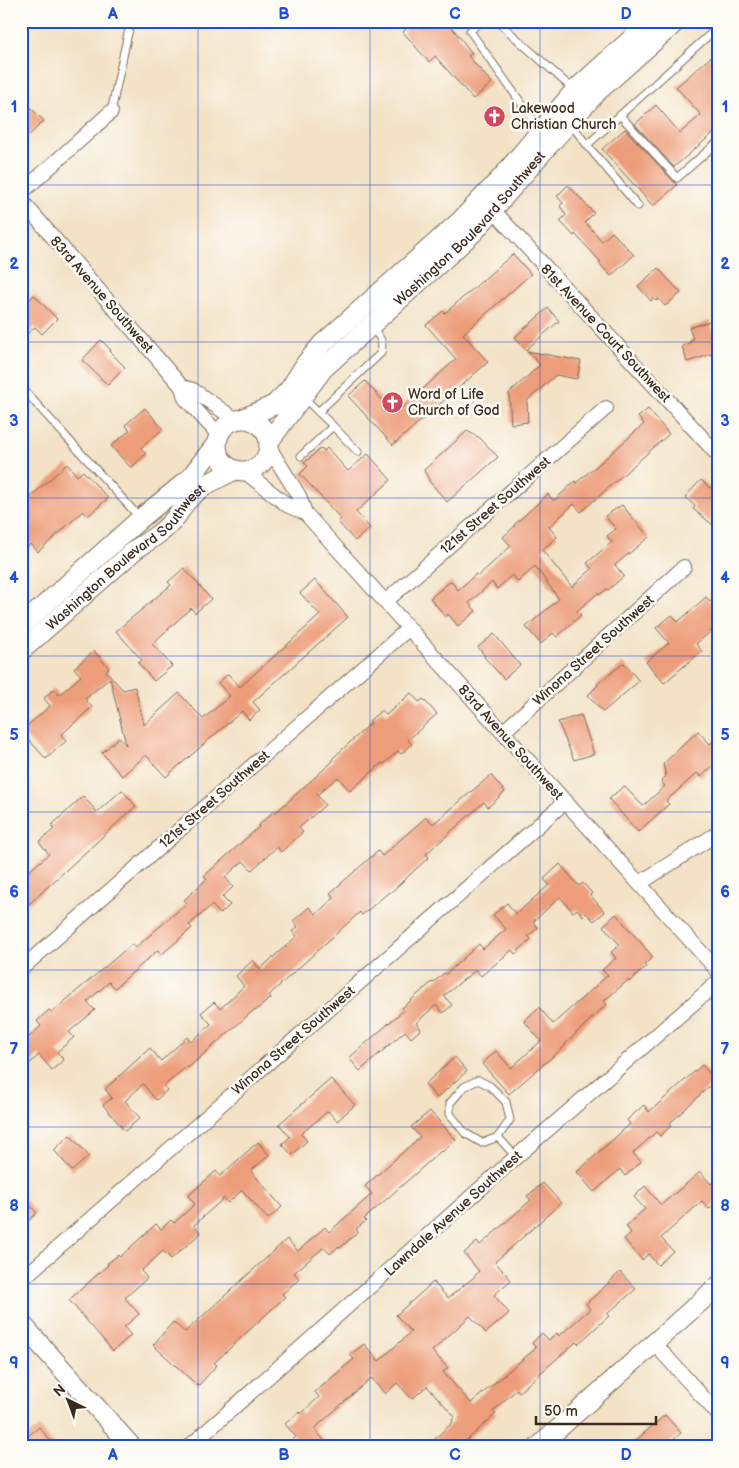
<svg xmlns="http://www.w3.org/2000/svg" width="739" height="1468" viewBox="0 0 739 1468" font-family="'Balsamiq Sans',sans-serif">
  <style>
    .building { fill: #ed9d79 }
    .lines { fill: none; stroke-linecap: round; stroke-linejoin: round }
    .lane-casing { stroke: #7b6a59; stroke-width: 9 }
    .street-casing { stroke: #7b6a59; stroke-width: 16 }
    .secondary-casing { stroke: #7b6a59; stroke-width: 21 }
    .lane { stroke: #fff; stroke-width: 7 }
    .street { stroke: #fff; stroke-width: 14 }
    .secondary { stroke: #fff; stroke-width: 19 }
    .grid { fill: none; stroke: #1d4ed8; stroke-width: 1; stroke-opacity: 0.55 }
    .labels { text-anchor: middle; stroke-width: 5; stroke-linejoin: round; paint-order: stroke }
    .poi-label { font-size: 14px; fill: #3b2a1e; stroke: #fdfcf7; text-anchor: start }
    .street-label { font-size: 14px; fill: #3b2a1e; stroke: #fdfcf7 }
    .neatline { fill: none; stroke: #1d4ed8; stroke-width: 2 }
    .grid-label { font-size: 16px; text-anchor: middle; font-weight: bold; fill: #1d4ed8 }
  </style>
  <rect width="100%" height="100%" fill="#fdfcf7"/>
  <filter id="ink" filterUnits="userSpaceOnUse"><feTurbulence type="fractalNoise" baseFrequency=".02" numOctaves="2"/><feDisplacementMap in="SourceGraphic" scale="10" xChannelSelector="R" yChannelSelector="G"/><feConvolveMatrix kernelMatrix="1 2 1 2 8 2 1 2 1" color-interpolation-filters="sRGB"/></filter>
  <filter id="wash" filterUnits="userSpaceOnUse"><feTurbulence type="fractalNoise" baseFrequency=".0096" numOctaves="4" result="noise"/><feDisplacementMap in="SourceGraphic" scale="20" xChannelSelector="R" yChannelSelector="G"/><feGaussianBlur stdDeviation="1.12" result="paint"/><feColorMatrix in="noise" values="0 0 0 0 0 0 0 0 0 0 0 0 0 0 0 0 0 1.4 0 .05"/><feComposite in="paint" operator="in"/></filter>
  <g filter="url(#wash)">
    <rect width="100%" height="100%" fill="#f3e2c6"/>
    <g id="blocks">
      <path class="building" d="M399 21H447L472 53 468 56 492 83 473 99 435 56 429 62 403 32 406 29Z
        M718 51V129L674 167 635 124 656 105 680 133 701 115 676 87Z
        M21 98 44 121 21 143Z
        M625 129 677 185 653 206 602 149Z
        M568 185 594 213 585 222 602 241 612 232 634 255 611 276 599 263 601 262 575 234 574 236 560 221 566 215 560 206 563 203 557 196Z
        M513 254 531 274 463 334 488 362 393 445 348 396 365 381 395 414 456 359 426 325 443 311 445 313Z
        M658 268 681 293 665 306 659 299 656 301 653 298 651 301 638 286Z
        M34 295 57 319 42 334 35 327 21 339V307Z
        M548 308 559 321 526 350 515 337Z
        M710 321 718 345V352L687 362 682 346 691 342 690 340 693 339 689 328Z
        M101 340 111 350 109 351 125 367 108 385 82 360Z
        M527 351 581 361 577 379 556 375 527 401 528 422 511 424 509 393 540 365Z
        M145 408 163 429 141 448 146 454 131 468 111 446 130 430 125 425Z
        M648 409 669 434 581 512 574 504 549 527 557 537 542 550 572 587 592 569 587 563 612 542 607 536 616 529 605 516 622 505 649 537 615 565 624 576 608 590 607 589 599 595 598 593 577 611 581 615 557 637 553 633 541 644 526 627 559 599 535 566 518 582 512 575 497 589 492 582 469 603 476 611 458 626 448 614 446 617 430 598 451 581 458 590 476 574 478 576 511 546 503 537 515 526 514 525 548 494 553 500 556 499 575 481 576 483 607 457 644 424 638 417Z
        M467 431 480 438 498 457 447 502 430 482 424 470Z
        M321 448 324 451 327 448 348 471 368 454 391 480 356 512 370 528 355 541 338 522 341 519 300 474 308 466 304 463Z
        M67 464 77 476 83 471 108 498 88 516 83 511 38 552 31 544 21 552V505Z
        M701 480 710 488 718 480V529L693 509 695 506 685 497Z
        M184 568 211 599 195 613 191 608 152 644 172 666 154 681 138 663 142 660 116 631 171 585 168 582Z
        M315 580 348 617 253 702 260 710 249 720 242 711 166 777 146 755 122 776 102 753 119 737 126 745 110 678 85 699 92 707 61 735 66 741 46 759 21 731 50 706 44 698 54 689 59 695 81 676 74 668 94 651 109 668 106 671 123 690 135 687 144 725 179 693 203 719 230 696 218 683 228 674 240 687 320 615 300 593Z
        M718 596V625L696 644 702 651 664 683 646 662 669 643 656 628 672 615 678 622 706 597 710 602Z
        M494 634 520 665 504 679 484 657 485 656 478 647Z
        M624 663 639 681 603 712 588 695 598 685 597 684Z
        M411 693 419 702 423 699 437 714 408 740 412 744 401 754 398 751 384 764 382 763 350 791 338 777 317 795 325 805 299 828 303 832 281 852 277 847 252 870 243 861 225 877 233 887 222 897 230 905 220 914 212 905 189 925 192 928 161 955 158 950 115 988 109 982 87 1002 95 1010 69 1032 74 1037 57 1052 64 1060 52 1070 39 1055 21 1071V1044L41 1026 37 1021 49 1010 52 1012 132 944 135 948 187 903 184 900 207 879 204 876 259 827 258 826 274 811 275 813 333 761 332 759 371 723 369 721 382 710 386 715Z
        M581 715 594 754 574 760 558 722Z
        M698 731 710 744 718 737V761L701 777 697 773 666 801 669 804 638 832 609 799 624 786 643 806 665 786 661 781 666 776 663 764Z
        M491 775 505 792 488 807 484 802 426 854 429 857 390 893 389 892 362 915 360 912 269 995 271 998 255 1011 254 1010 188 1068 187 1066 164 1086 167 1090 156 1100 143 1084 125 1101 140 1118 125 1131 103 1105 112 1098 105 1089 150 1048 161 1061 187 1037 191 1042 211 1024 201 1013 214 1002 220 1009 244 986 236 976 253 960 260 969 297 936 292 931 298 927 293 921 309 907 316 914 334 898 330 893 378 851 382 856 426 817 433 824Z
        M122 790 136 806 29 904 21 896V878L49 854 39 842 54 829 51 826 83 796 97 812Z
        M560 864 579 886 583 883 592 893 590 895 605 912 594 921 586 913 583 916 577 909 573 912 560 897 533 922 538 928 528 936 531 939 515 954 512 950 481 976 476 970 463 980 444 996 452 1005 443 1013 436 1005 416 1023 421 1029 411 1038 405 1031 360 1071 349 1058 404 1010 402 1008 432 982 433 983 444 973 446 974 479 944 483 949 506 929 493 915 507 903 516 914 549 885 544 879Z
        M616 914 653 957 644 965 646 967 629 982 628 980 604 1001 607 1004 565 1044 566 1045 509 1094 482 1064 496 1051 511 1068 541 1041 524 1021 539 1007 553 1024 608 975 602 970 616 958 611 952 620 945 603 926Z
        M455 1057 467 1071 437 1098 425 1084Z
        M702 1065 716 1080 670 1123 672 1125 660 1136 656 1132 633 1153 641 1162 625 1176 620 1169 594 1192 577 1172 630 1124 627 1120 644 1105 649 1112Z
        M331 1079 355 1105 337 1121 328 1111 301 1134 307 1141 292 1155 282 1144 290 1137 279 1124Z
        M430 1111 456 1140 442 1152 441 1151 364 1219 366 1221 356 1229 358 1232 340 1248 339 1246 330 1254 324 1247 294 1273 299 1279 282 1294 285 1297 214 1363 217 1365 198 1386 153 1345 173 1322 185 1332 287 1239 298 1251 325 1227 329 1232 372 1194 365 1186 420 1137 411 1127Z
        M70 1135 89 1156 72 1171 54 1150Z
        M258 1142 269 1155 251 1171 282 1207 268 1219 242 1190 228 1203 224 1198 194 1225 201 1233 171 1259 163 1251 141 1271 147 1278 125 1298 139 1314 124 1327 131 1335 113 1351 69 1300 108 1265 107 1264 118 1255 120 1257 156 1224 161 1229 171 1220 174 1223 195 1204 188 1196 216 1171 220 1176Z
        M700 1172 711 1184 718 1178V1201L709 1209 702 1201 661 1238 673 1251 658 1265 648 1254 642 1260 624 1239 631 1233 626 1226 645 1209 634 1197 645 1186 661 1205Z
        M543 1183 561 1203 495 1262 511 1280 494 1295 509 1313 486 1333 470 1316 432 1351 448 1368 443 1372 471 1403 536 1348 532 1343 542 1333 549 1340 557 1333 559 1336 590 1309 586 1304 620 1272 636 1289 607 1314 609 1316 578 1344 576 1342 519 1392 517 1389 493 1411 496 1414 459 1447H426L453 1422 452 1420 455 1417 427 1386 412 1399 397 1383 385 1394 371 1378 314 1429 324 1440 317 1447H285L296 1437 285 1424 299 1412 301 1414 319 1397 315 1392 354 1359 350 1355 364 1344 379 1361 411 1332 396 1315 421 1293 433 1282 448 1298 473 1278 479 1271 464 1253 477 1242 480 1245 531 1200 527 1196Z
        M21 1196 37 1213 21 1227Z
        M665 1415 681 1433 665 1447H628Z
        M39 1427 56 1447H21V1442Z"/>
    </g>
  </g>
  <g filter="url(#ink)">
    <use href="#blocks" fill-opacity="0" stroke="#7b6a59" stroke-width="1"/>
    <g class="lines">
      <defs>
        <path id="lane" d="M481 21 470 31 534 121 538 130
          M497 21 574 90
          M111 112 130 24
          M620 115 677 178 718 142
          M571 124 587 145 718 27
          M587 145 638 206
          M21 387 140 518
          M318 412 381 353C384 340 379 336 371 327
          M333 426 358 452
          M301 456 333 426 304 398
          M498 1137 510 1120 506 1102 490 1086 478 1080 464 1087 450 1103V1114L465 1133 482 1143 498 1137 516 1157"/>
        <path id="street" d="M21 193 111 112
          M21 200 182 387 185 398 219 435
          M493 210 718 455
          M182 387 193 390 236 420
          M270 449 299 496 305 513 718 971
          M244 471 287 505 305 513
          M385 602 606 408
          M503 732 684 567
          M640 883 718 833
          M21 969 408 629
          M21 1280 566 801
          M654 1343 718 1414
          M189 1447 516 1157 718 982"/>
        <g id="secondary">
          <path d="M244 418 274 405 289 390 306 363 322 344 460 221 501 178 575 90 651 21"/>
          <circle cx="243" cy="445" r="26"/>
          <path id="s1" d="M270 440 323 369 474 232 548 146 596 93 677 21"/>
          <path d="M21 626 140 519 189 479 217 443"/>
          <path id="s2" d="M21 651 136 549C150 540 165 531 175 518 180 512 183 504 189 499 202 485 219 478 235 470"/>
          <path d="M21 1323 132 1447"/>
          <path d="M538 1447 718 1286"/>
        </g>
      </defs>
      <use href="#lane" class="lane-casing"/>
      <use href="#street" class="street-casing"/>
      <use href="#secondary" class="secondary-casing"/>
      <use href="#lane" class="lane"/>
      <use href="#street" class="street"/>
      <use href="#secondary" class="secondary"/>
    </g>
  </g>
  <path class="grid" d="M198 21V1447M370 21V1447M540 21V1447M21 185H718M21 342H718M21 498H718M21 656H718M21 812H718M21 970H718M21 1127H718M21 1284H718"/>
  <defs>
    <symbol id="church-disc" viewBox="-11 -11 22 22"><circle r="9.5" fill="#d1495b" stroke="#fdfcf7"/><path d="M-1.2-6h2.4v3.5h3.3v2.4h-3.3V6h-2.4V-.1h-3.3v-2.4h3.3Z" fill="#fff"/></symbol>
  </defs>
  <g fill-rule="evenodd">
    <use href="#church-disc" x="482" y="104" width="25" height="25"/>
    <use href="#church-disc" x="380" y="390" width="25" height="25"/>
  </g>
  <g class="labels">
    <g class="poi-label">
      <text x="511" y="113">Lakewood<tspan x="511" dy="16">Christian Church</tspan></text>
      <text x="408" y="399">Word of Life<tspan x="408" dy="16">Church of God</tspan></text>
    </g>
    <g class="street-label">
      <text dy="5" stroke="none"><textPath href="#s1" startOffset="292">Washington Boulevard Southwest</textPath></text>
      <text transform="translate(102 294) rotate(49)" y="5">83rd Avenue Southwest</text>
      <text transform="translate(606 333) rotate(47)" y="5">81st Avenue Court Southwest</text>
      <text transform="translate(495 505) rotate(-41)" y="5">121st Street Southwest</text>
      <text dy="5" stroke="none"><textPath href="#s2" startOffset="141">Washington Boulevard Southwest</textPath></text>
      <text transform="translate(593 650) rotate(-42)" y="5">Winona Street Southwest</text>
      <text transform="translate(511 742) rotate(48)" y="5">83rd Avenue Southwest</text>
      <text transform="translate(214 799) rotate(-41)" y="5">121st Street Southwest</text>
      <text transform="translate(293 1040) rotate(-41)" y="5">Winona Street Southwest</text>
      <text transform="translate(453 1213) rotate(-42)" y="5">Lawndale Avenue Southwest</text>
    </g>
  </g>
  <rect width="739" height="1468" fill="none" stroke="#fdfcf7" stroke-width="55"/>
  <g transform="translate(68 1400) rotate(318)" stroke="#fdfcf7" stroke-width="4" paint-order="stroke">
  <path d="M0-4L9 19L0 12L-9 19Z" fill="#3b2a1e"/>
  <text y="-8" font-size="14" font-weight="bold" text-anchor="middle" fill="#3b2a1e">N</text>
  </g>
  <path d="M536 1416v8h120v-8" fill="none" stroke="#3b2a1e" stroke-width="2.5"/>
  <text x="544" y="1416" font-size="15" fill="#3b2a1e" stroke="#fdfcf7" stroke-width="4" paint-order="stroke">50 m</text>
  <rect x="28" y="28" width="684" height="1412" class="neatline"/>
  <g class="grid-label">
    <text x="113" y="19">A</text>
    <text x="284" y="19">B</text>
    <text x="455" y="19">C</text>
    <text x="626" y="19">D</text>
    <text x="14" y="112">1</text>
    <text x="725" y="112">1</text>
    <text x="14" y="269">2</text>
    <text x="725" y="269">2</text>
    <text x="14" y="426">3</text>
    <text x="725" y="426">3</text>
    <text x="14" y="583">4</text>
    <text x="725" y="583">4</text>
    <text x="14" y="740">5</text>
    <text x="725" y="740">5</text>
    <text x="14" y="897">6</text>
    <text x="725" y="897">6</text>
    <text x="14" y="1054">7</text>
    <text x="725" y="1054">7</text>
    <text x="14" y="1211">8</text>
    <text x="725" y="1211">8</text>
    <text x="14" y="1368">9</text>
    <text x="725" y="1368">9</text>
    <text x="113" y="1460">A</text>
    <text x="284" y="1460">B</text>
    <text x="455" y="1460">C</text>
    <text x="626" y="1460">D</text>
  </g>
</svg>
